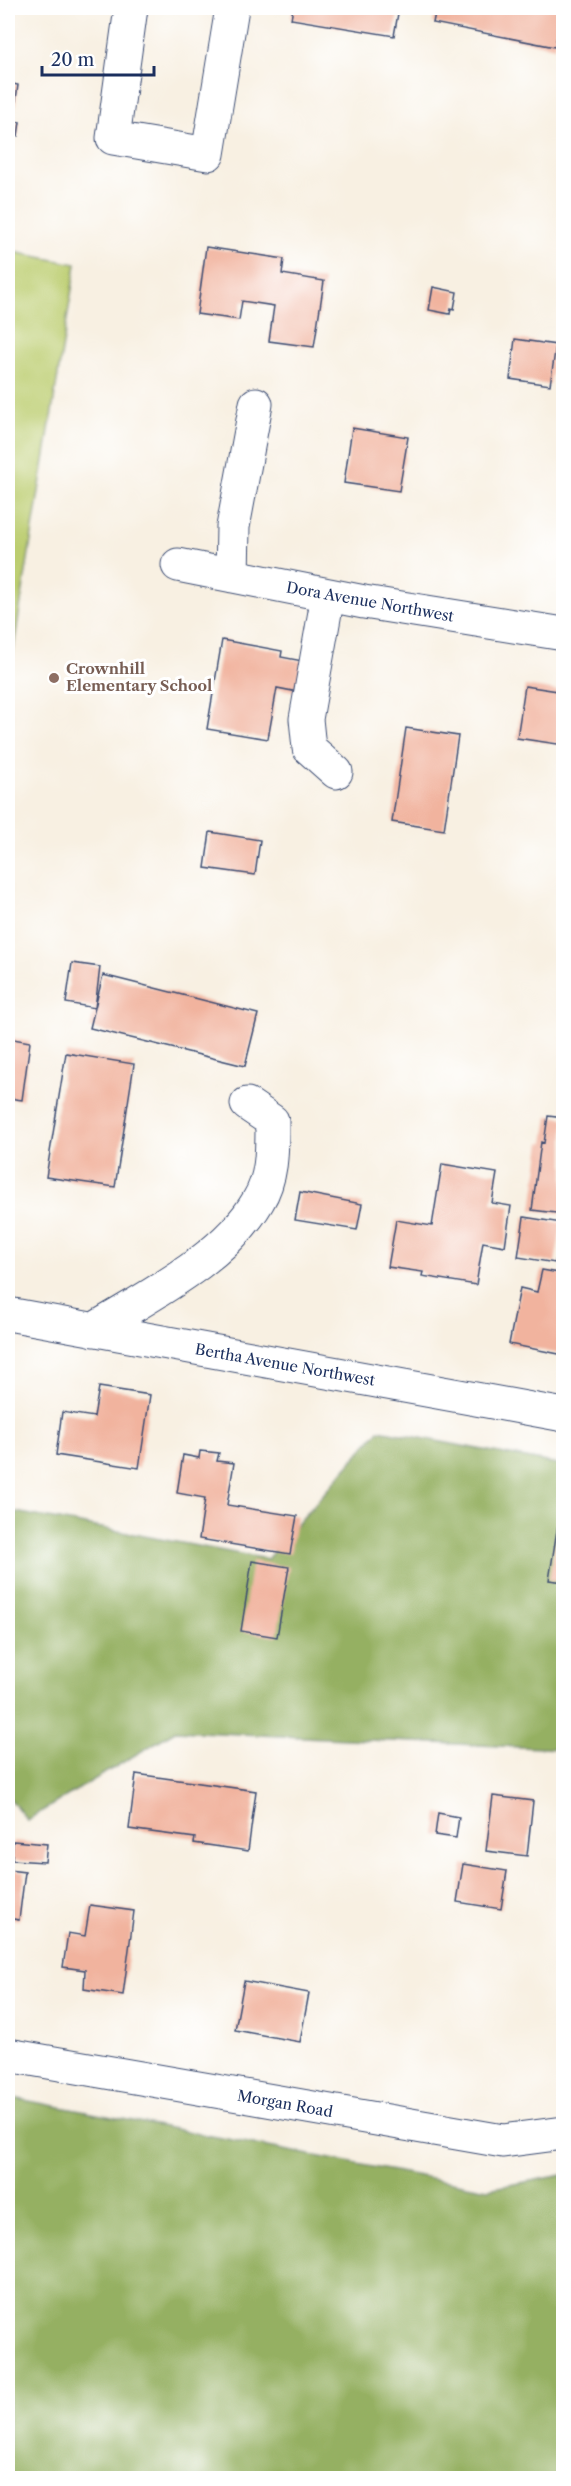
<svg xmlns="http://www.w3.org/2000/svg" width="571" height="2486" viewBox="0 0 571 2486" font-family="'Libre Caslon Text',serif">
  <style>
    .green { fill: #bccd70; stroke: #6c7e67; stroke-width: 1.5 }
    .forest { fill: #95b062; stroke: #587060; stroke-width: 1.5 }
    .building { fill: #f1b39e }
    .lines { fill: none; stroke-linecap: round; stroke-linejoin: round }
    .minor-casing { stroke: #3c4c72; stroke-width: 35 }
    .minor { stroke: #fff; stroke-width: 33 }
    .education-dot { fill: #8d6e63; stroke: #fff; stroke-width: 2 }
    .labels { text-anchor: middle; stroke-width: 6; stroke-linejoin: round; paint-order: stroke }
    .street-label { font-size: 15px; fill: #1b2f5e; stroke: #fff }
    .education-label { font-size: 15px; font-weight: bold; fill: #785e54; stroke: #fff; text-anchor: start }
  </style>
  <rect width="100%" height="100%" fill="#fff"/>
  <filter id="ink" filterUnits="userSpaceOnUse"><feTurbulence type="fractalNoise" baseFrequency=".0167" numOctaves="2"/><feDisplacementMap in="SourceGraphic" scale="12" xChannelSelector="R" yChannelSelector="G"/><feConvolveMatrix kernelMatrix="1 2 1 2 8 2 1 2 1" color-interpolation-filters="sRGB"/></filter>
  <filter id="wash" filterUnits="userSpaceOnUse"><feTurbulence type="fractalNoise" baseFrequency=".008" numOctaves="4" result="noise"/><feDisplacementMap in="SourceGraphic" scale="24" xChannelSelector="R" yChannelSelector="G"/><feGaussianBlur stdDeviation="1.35" result="paint"/><feColorMatrix in="noise" values="0 0 0 0 0 0 0 0 0 0 0 0 0 0 0 0 0 1.4 0 .05"/><feComposite in="paint" operator="in"/></filter>
  <g filter="url(#wash)">
    <rect width="100%" height="100%" fill="#f8f0e2"/>
    <path class="green" d="M8 251 76 264 8 682Z"/>
    <path class="forest" d="M379 1430 563 1465V1749L175 1731 27 1820 8 1796V1525L11 1511 267 1559Z
      M8 2097 488 2189 563 2175V2478H8Z"/>
    <g id="blocks">
      <path class="building" d="M293 8H399L394 36 291 19Z
        M436 8H562L555 47 433 23Z
        M8 83 18 85 13 121 20 122 18 136 10 135 9 144Z
        M206 247 284 259 282 274 324 281 314 347 269 341 274 306 242 301 239 320 197 314Z
        M433 287 457 292 454 309 451 308 450 314 429 310Z
        M515 339 556 345 550 385 510 379Z
        M352 428 408 437 399 491 344 483Z
        M222 640 282 651 281 657 308 662 303 693 277 688 268 739 207 729Z
        M525 686 564 692V745L517 738Z
        M406 728 458 736 444 830 392 822Z
        M210 832 260 840 255 875 205 868Z
        M72 963 100 967 95 1008 66 1003Z
        M103 975 258 1014 245 1066 90 1028Z
        M8 1038 30 1042 22 1100 8 1098Z
        M66 1053 134 1064 115 1187 46 1177Z
        M548 1116 564 1118V1214L532 1210 541 1142 544 1143Z
        M442 1164 497 1173 492 1203 511 1206 505 1246 483 1242 476 1285 422 1276 423 1272 388 1267 396 1220 432 1226Z
        M300 1192 362 1204 357 1230 295 1220Z
        M524 1217 562 1223 555 1263 518 1257Z
        M542 1270 564 1274V1355L509 1344 520 1288 537 1292Z
        M99 1387 150 1395 139 1468 56 1455 62 1412 94 1417Z
        M200 1451 219 1453 217 1461 234 1463 227 1505 297 1516 290 1554 199 1539 205 1498 177 1493 183 1455 199 1458Z
        M559 1518 564 1519V1582L549 1580Z
        M252 1561 289 1567 277 1637 241 1631Z
        M136 1774 256 1791 248 1851 194 1843 195 1838 129 1829Z
        M493 1796 533 1801 527 1856 486 1851Z
        M438 1813 459 1817 456 1838 435 1835Z
        M13 1841 47 1844 45 1862 12 1860Z
        M463 1864 507 1871 501 1909 457 1902Z
        M8 1870 25 1872 19 1920 8 1918Z
        M90 1905 134 1911 123 1995 84 1989 85 1970 63 1967 68 1933 85 1936Z
        M244 1981 309 1993 300 2042 235 2030Z"/>
    </g>
  </g>
  <g filter="url(#ink)">
    <use href="#blocks" fill-opacity="0" stroke="#3c4c72" stroke-width="1.5"/>
    <g class="lines">
      <defs>
        <path id="minor" d="M131 8 113 138 208 154 232 8
          M178 565 364 602 564 634
          M232 576 233 527 256 404
          M328 595 306 719 309 748 336 772
          M8 1314 564 1415
          M93 1330C148 1296 225 1258 258 1201 273 1177 272 1148 272 1121L247 1104
          M8 2055 503 2141 564 2133"/>
      </defs>
      <use href="#minor" class="minor-casing"/>
      <use href="#minor" class="minor"/>
    </g>
  </g>
  <circle class="education-dot" cx="54" cy="678" r="6"/>
  <g class="labels">
    <g class="street-label">
      <text transform="translate(370 602) rotate(10)" y="5">Dora Avenue Northwest</text>
      <text transform="translate(285 1365) rotate(10)" y="5">Bertha Avenue Northwest</text>
      <text transform="translate(285 2104) rotate(10)" y="5">Morgan Road</text>
    </g>
    <g class="education-label">
      <text x="66" y="674">Crownhill<tspan x="66" dy="17">Elementary School</tspan></text>
    </g>
  </g>
  <rect width="571" height="2486" fill="none" stroke="#fff" stroke-width="30"/>
  <path d="M42 66v9h112v-9" fill="none" stroke="#1b2f5e" stroke-width="3"/>
  <text x="51" y="66" font-size="18" fill="#1b2f5e" stroke="#ffffff" stroke-width="4.5" paint-order="stroke">20 m</text>
</svg>
